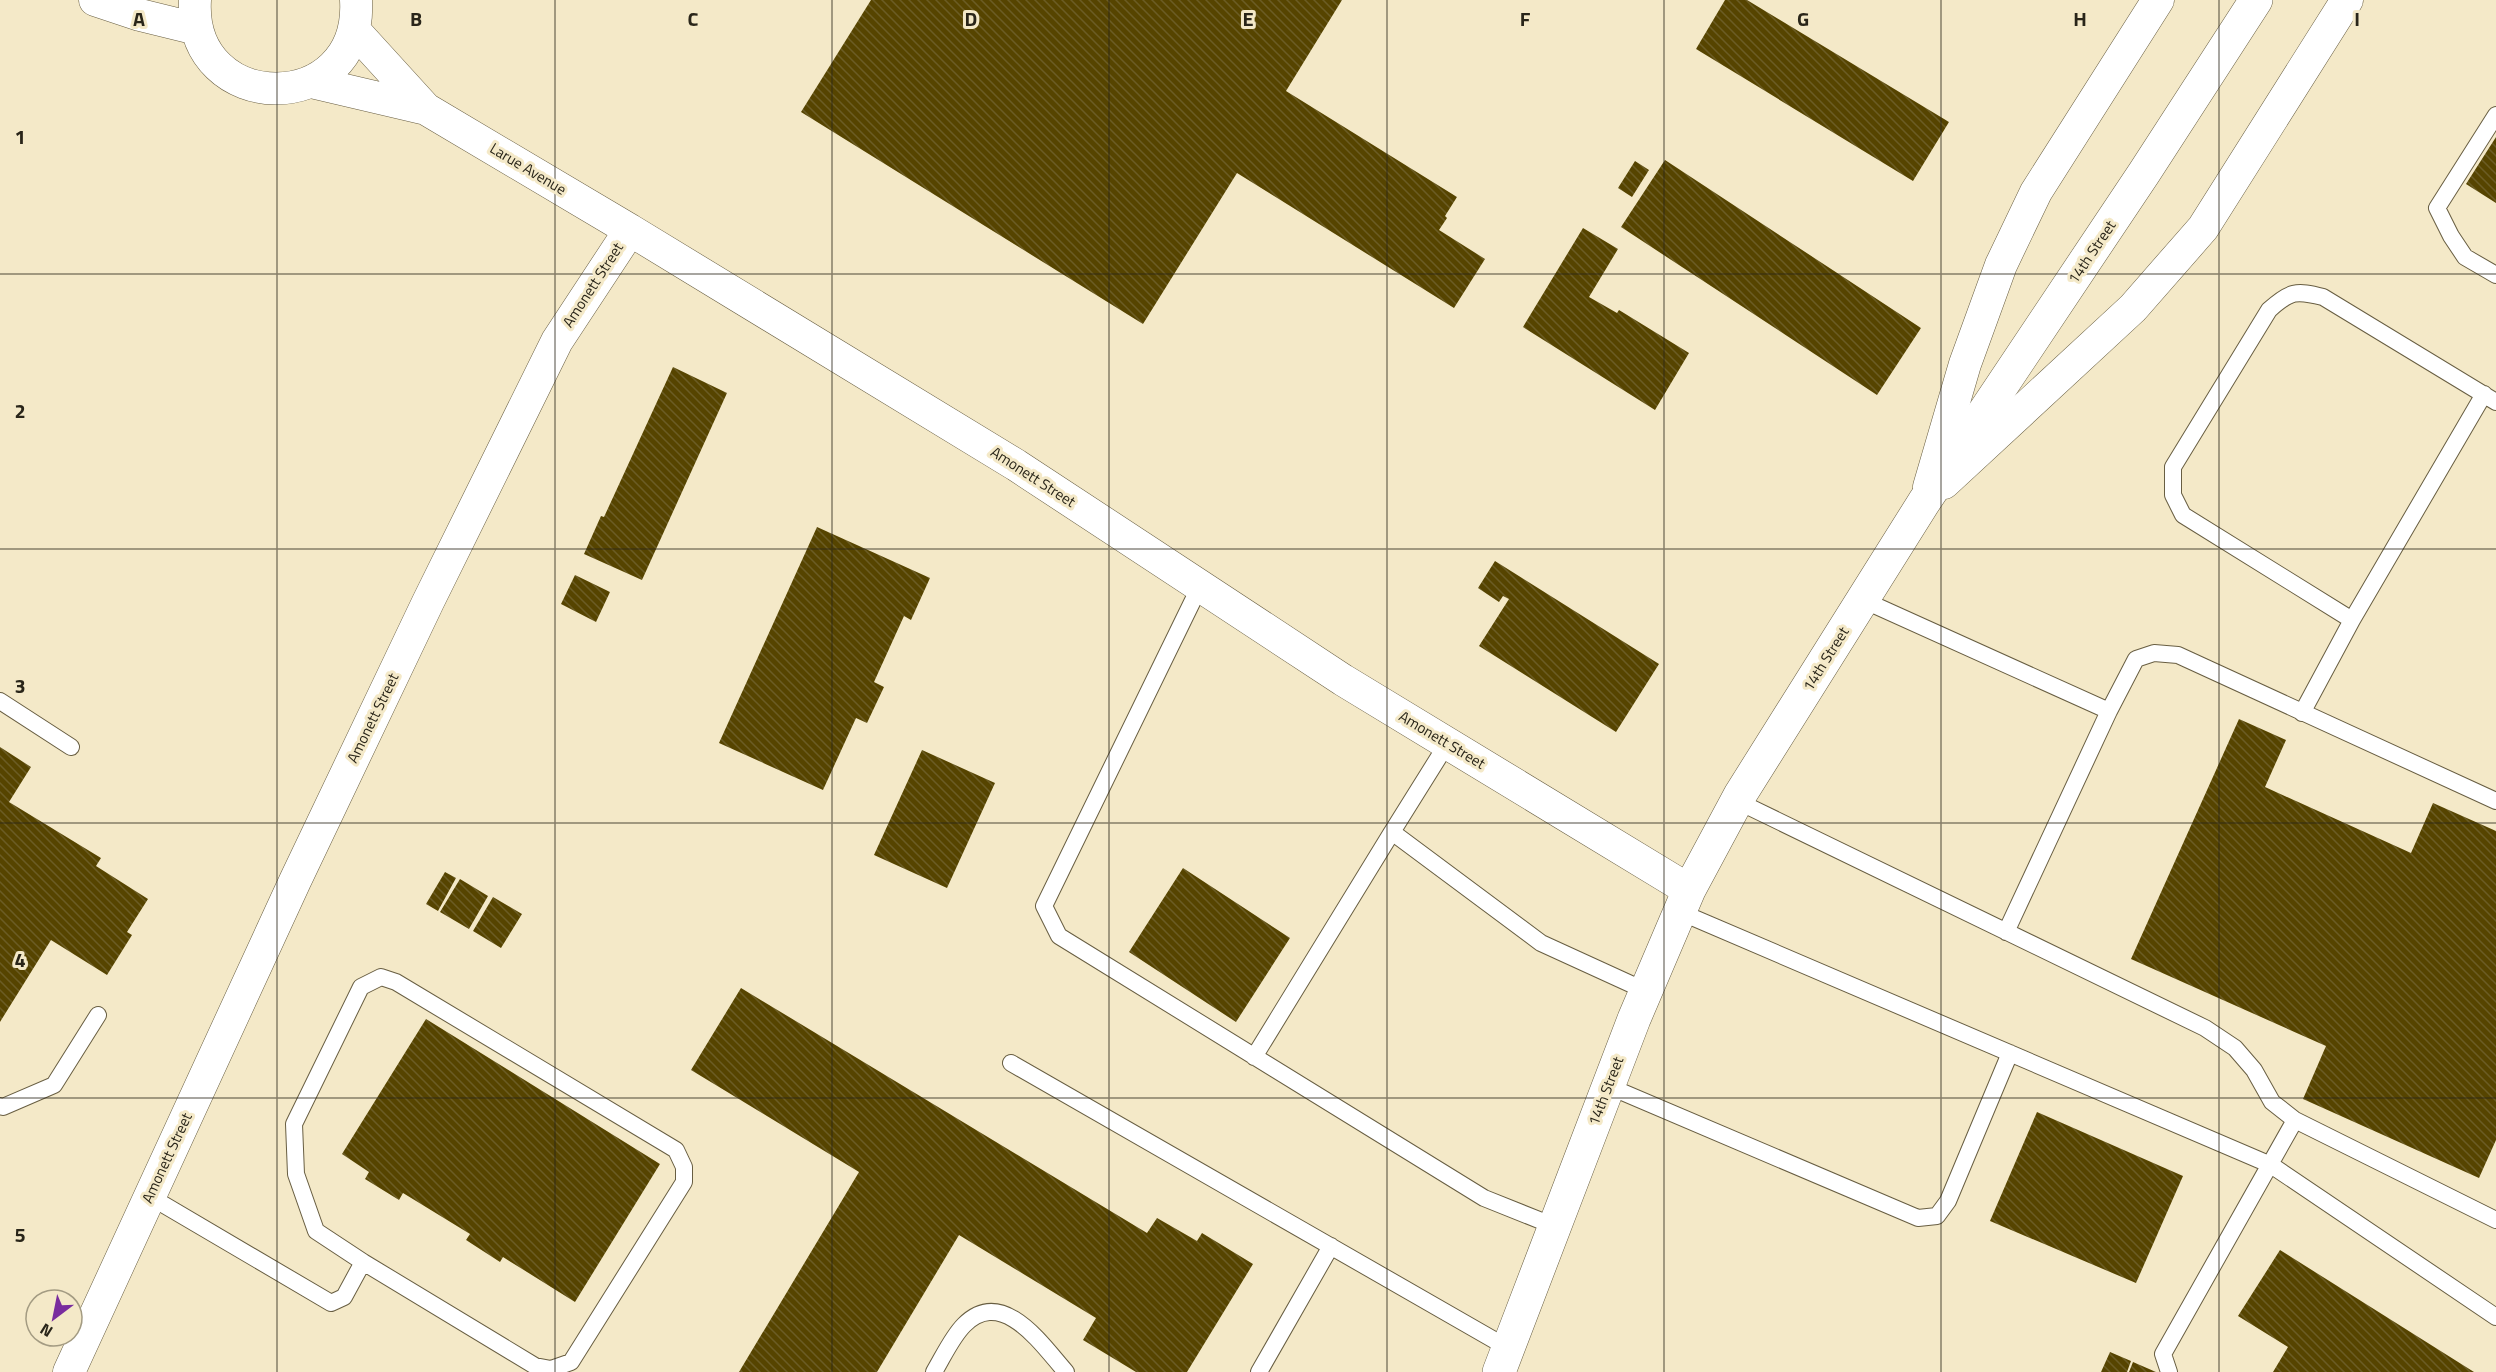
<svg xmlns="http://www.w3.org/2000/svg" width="2496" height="1372" viewBox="0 0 2496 1372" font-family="'Titillium Web',sans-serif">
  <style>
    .building { fill: url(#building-back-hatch) }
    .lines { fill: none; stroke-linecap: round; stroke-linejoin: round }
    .lane-casing { stroke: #685e42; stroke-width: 18 }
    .street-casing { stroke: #685e42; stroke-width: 33 }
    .secondary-casing { stroke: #685e42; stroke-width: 34 }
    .lane { stroke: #fff; stroke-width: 16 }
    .street { stroke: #fff; stroke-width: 32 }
    .secondary { stroke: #fff; stroke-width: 33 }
    .grid { fill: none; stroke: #292519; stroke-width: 1.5; stroke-opacity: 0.55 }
    .labels { text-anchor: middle; stroke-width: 6; stroke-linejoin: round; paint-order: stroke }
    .street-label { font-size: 15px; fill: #292519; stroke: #f4e9c8 }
    .grid-label { font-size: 20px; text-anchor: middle; font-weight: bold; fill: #292519; stroke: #f4e9c8; stroke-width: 6; stroke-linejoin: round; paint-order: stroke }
  </style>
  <defs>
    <pattern id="building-back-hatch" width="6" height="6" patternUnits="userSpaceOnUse" patternTransform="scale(1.5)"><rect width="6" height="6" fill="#564400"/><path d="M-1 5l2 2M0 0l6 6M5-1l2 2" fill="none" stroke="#6b5c25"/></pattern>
  </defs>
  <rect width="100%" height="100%" fill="#f4e9c8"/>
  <path class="building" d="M871 0H1342L1286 91 1457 197 1445 216 1447 218 1439 230 1485 259 1454 308 1237 173 1143 324 801 112Z
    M1725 0H1747L1949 122 1913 181 1696 49Z
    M2496 137V203L2466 184Z
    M1665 160 1921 328 1877 395 1621 227Z
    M1635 161 1649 170 1632 197 1618 188Z
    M1583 228 1618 249 1589 297 1617 313 1619 310 1689 353 1655 410 1523 327Z
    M673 367 727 393 642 580 584 554 601 516 604 517Z
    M817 527 930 578 911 620 904 616 874 682 884 687 867 723 856 718 823 790 719 743Z
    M1495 561 1659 664 1616 732 1479 646 1509 599 1503 596 1499 602 1478 588Z
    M575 575 610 592 596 622 561 604Z
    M2239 719 2286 740 2265 787 2411 853 2433 803 2496 831V1140L2479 1178 2303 1099 2326 1046 2131 959Z
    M0 747 31 767 9 802 101 858 96 866 148 899 127 932 132 935 107 975 51 940 0 1022Z
    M922 750 995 783 947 888 874 855Z
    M1183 868 1290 938 1236 1022 1129 952Z
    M445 872 456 878 438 911 426 904Z
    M460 879 488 896 469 929 440 912Z
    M493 897 522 914 501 948 473 931Z
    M741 988 1147 1233 1157 1218 1197 1241 1202 1233 1253 1264 1187 1372H1136L1083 1340 1096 1318 959 1235 877 1372H739L859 1172 691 1070Z
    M426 1019 660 1164 575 1302 503 1257 500 1262 466 1240 470 1234 403 1193 399 1200 365 1179 369 1172 342 1154Z
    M2037 1112 2183 1176 2136 1283 1990 1221Z
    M2280 1250 2474 1372H2273L2288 1347 2238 1316Z
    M2110 1352 2131 1361 2127 1372H2101Z
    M2133 1362 2156 1372H2129Z"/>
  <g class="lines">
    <defs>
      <path id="lane" d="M2496 115 2437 208 2451 236 2465 257 2496 275
        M1200 586 1044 906 1059 936 1484 1198 1554 1226
        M1863 600 2109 711 2136 659 2154 653 2178 655 2496 801
        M2352 620 2484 394
        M0 701 71 747
        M2302 713 2352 620 2183 515 2173 495V467L2269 310C2290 291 2296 290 2323 297L2496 402
        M1737 801 2205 1028 2235 1048 2254 1070 2272 1102 2295 1120 2496 1220
        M1392 832 1447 744
        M1680 912 2271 1165 2496 1317
        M2006 932 2109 711
        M1254 1057 1392 832 1541 943 1646 991
        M1011 1063 1508 1348
        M1608 1086 1918 1218 1937 1216 1948 1201 2010 1053
        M0 1106 3 1107 54 1085 98 1015
        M149 1196 331 1303 344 1297 363 1262 535 1366 551 1369 571 1362 684 1182V1167L676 1150 396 982 381 977 361 987 294 1124 296 1174 316 1231 363 1262
        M934 1372C943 1357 952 1337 964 1325 1003 1286 1042 1345 1066 1372
        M1259 1372 1331 1246
        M2169 1372 2163 1354 2295 1120"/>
      <path id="street" d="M95 0 140 15 197 29
        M195 0C188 117 363 119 356 0
        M354 30 426 109 630 230
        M311 82 426 109
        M1944 483 2133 308 2203 228 2347 0
        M1929 487 1965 364 2001 265 2036 192 2158 0
        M69 1372 295 881 428 602 557 341 630 230 1016 465 1343 680 1689 890"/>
      <path id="secondary" d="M1499 1372 1634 1019 1689 890 1740 795 1924 502 2144 173 2256 0"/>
    </defs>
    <use href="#lane" class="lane-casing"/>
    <use href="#street" class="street-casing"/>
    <use href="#secondary" class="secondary-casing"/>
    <use href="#lane" class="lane"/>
    <use href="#street" class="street"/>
    <use href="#secondary" class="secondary"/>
  </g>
  <path class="grid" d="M277 0V1372M555 0V1372M832 0V1372M1109 0V1372M1387 0V1372M1664 0V1372M1941 0V1372M2219 0V1372M0 274H2496M0 549H2496M0 823H2496M0 1098H2496"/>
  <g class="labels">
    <g class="street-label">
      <text transform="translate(528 169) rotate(31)" y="5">Larue Avenue</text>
      <text transform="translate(2092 252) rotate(-56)" y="5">14th Street</text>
      <text transform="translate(593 285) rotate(-57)" y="5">Amonett Street</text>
      <text transform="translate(1033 477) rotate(33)" y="5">Amonett Street</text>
      <text transform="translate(1826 659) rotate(-58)" y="5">14th Street</text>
      <text transform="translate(373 718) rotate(-64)" y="5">Amonett Street</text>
      <text transform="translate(1442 740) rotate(31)" y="5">Amonett Street</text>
      <text transform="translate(1606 1091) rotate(-69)" y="5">14th Street</text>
      <text transform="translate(167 1158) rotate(-65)" y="5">Amonett Street</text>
    </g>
  </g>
  <g class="grid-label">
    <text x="139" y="26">A</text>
    <text x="416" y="26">B</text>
    <text x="693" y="26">C</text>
    <text x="971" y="26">D</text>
    <text x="1248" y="26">E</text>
    <text x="1525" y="26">F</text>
    <text x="1803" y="26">G</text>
    <text x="2080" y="26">H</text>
    <text x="2357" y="26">I</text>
    <text x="20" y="144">1</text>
    <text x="20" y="418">2</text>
    <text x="20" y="693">3</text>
    <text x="20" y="967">4</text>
    <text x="20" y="1242">5</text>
  </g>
  <g transform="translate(54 1318) rotate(212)"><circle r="28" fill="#f4e9c8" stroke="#a39b82" stroke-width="1.5"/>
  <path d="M0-4.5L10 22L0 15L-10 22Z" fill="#792c9e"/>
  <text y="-9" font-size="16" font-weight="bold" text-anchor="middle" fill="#292519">N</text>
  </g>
</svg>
